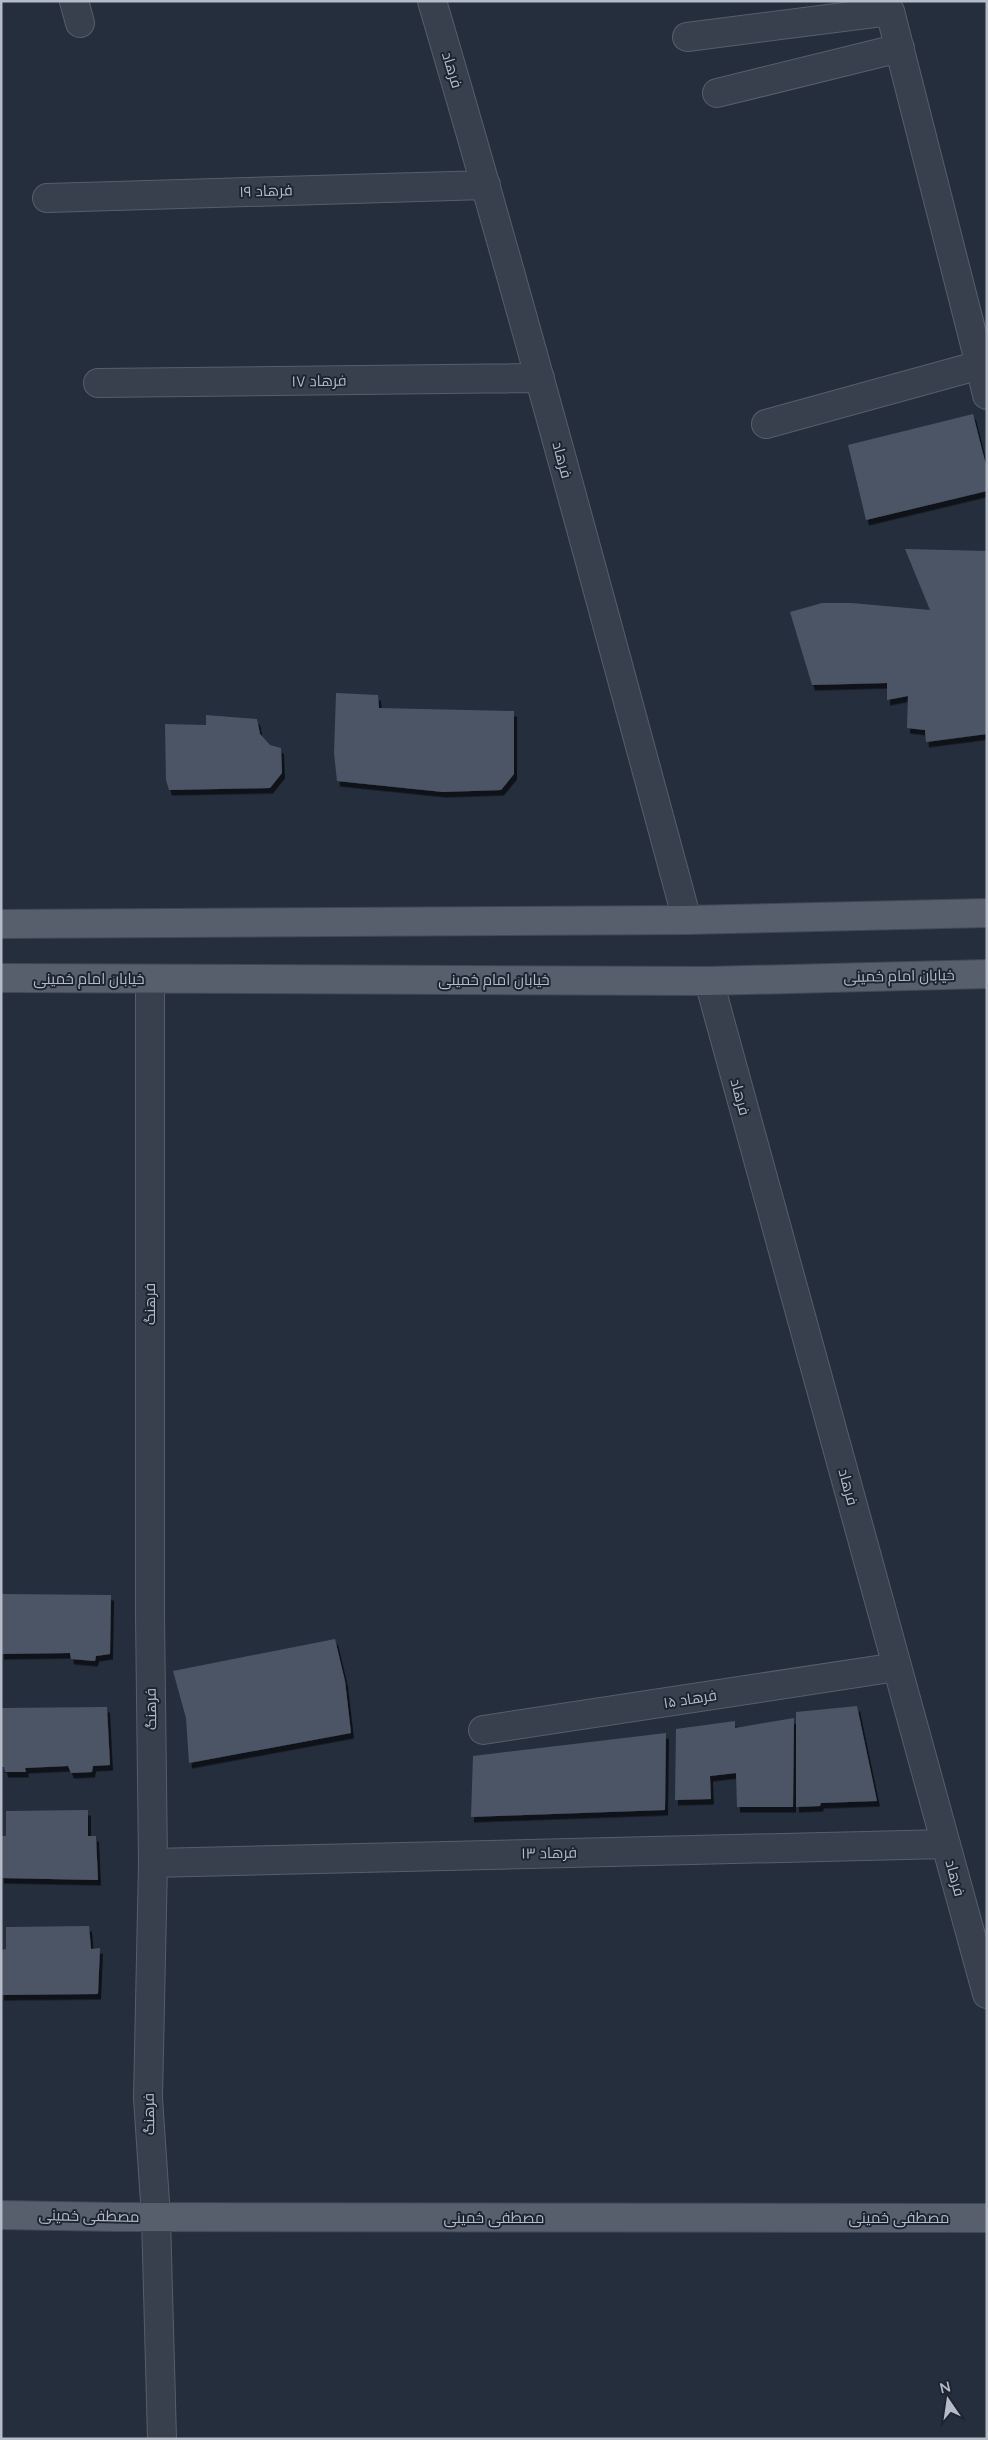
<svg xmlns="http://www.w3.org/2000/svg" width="988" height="2440" viewBox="0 0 988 2440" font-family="Lato,Cairo,sans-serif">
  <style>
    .building { fill: #4c5565; filter: url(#shadow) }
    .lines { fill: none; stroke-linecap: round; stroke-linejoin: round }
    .minor-casing { stroke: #575e6b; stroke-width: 30 }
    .major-casing { stroke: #424956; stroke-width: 30 }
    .minor { stroke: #39404d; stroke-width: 28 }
    .major { stroke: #575f6d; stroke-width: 28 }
    .labels { text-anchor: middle; stroke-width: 4; stroke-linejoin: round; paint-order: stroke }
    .street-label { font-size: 15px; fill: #b5bcc8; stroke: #1e2532 }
  </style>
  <defs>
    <filter id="shadow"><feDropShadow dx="3" dy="5.5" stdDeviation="0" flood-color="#0009"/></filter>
  </defs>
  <rect width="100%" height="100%" fill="#252e3d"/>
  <path class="building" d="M973 414 987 469V491L866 520 848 445Z
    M905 549 987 551V734L926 742 925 730 907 728 908 696 887 700V683L812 685 790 612 822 603H851L930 610Z
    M336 693 378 695 379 708 514 711V774L501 790 443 792 337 781 334 753Z
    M206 715 257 719 260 734 270 745 281 748 282 773 270 788 169 790 166 780 165 724 206 725Z
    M1 1594 111 1595 110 1654 96 1656 95 1661 71 1659 70 1653 1 1654Z
    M335 1639 345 1681 351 1733 189 1763 186 1718 173 1671Z
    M857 1706 877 1801 821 1803 820 1806 796 1807V1712Z
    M107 1707 110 1765 93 1766 92 1772 71 1773 68 1766 25 1768 26 1772H5L4 1767H1V1708Z
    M794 1718 793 1807H737L736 1773 710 1776 711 1799 675 1800 676 1729 735 1721V1728Z
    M666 1733 665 1810 471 1817 473 1756Z
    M88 1810V1836H96L98 1880 1 1878V1836H6V1811Z
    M89 1926 91 1949 100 1948 98 1994 1 1995V1950L6 1949V1927Z"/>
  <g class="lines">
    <defs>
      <path id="minor" d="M74 1 80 23
        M432 1C522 306 604 613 687 920
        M687 37 890 11 980 365
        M717 93 900 48
        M47 198 486 185
        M98 383 540 378
        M766 424 980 365 987 395
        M150 979V1615L153 1863 148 2098 156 2217 162 2439
        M709 981 987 1994
        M483 1730 897 1667
        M153 1863 946 1844"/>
      <path id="major" d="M1 924 687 920 987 913
        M1 978 709 981 987 974
        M1 2215 116 2217 987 2218"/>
    </defs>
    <use href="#minor" class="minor-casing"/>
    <use href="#major" class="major-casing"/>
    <use href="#minor" class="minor"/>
    <use href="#major" class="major"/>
  </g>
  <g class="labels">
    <g class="street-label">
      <text transform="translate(452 70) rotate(73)" y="5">فرهاد</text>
      <text transform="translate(266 191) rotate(-2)" y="5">فرهاد ۱۹</text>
      <text transform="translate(319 381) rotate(-1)" y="5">فرهاد ۱۷</text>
      <text transform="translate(562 460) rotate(75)" y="5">فرهاد</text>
      <text transform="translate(899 976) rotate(-1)" y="5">خیابان امام خمینی</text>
      <text x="89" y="984">خیابان امام خمینی</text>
      <text x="494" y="985">خیابان امام خمینی</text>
      <text transform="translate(740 1097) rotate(75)" y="5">فرهاد</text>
      <text transform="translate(150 1304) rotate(-90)" y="5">فرهنگ</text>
      <text transform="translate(848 1487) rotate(75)" y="5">فرهاد</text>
      <text transform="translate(690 1699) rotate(-9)" y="5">فرهاد ۱۵</text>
      <text transform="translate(151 1709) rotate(-91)" y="5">فرهنگ</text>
      <text transform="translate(549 1853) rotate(-1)" y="5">فرهاد ۱۳</text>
      <text transform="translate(955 1878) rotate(75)" y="5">فرهاد</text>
      <text transform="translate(149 2114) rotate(-91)" y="5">فرهنگ</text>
      <text transform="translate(89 2216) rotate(1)" y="5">مصطفی خمینی</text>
      <text x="494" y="2223">مصطفی خمینی</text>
      <text x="899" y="2223">مصطفی خمینی</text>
    </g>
  </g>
  <rect width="988" height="2440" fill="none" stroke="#b5bcc8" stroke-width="5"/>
  <g transform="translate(948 2400) rotate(347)" stroke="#1e2532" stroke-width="4" paint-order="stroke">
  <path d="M0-4L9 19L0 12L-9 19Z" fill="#b5bcc8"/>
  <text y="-8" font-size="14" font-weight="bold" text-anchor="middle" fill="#b5bcc8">N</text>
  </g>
</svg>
